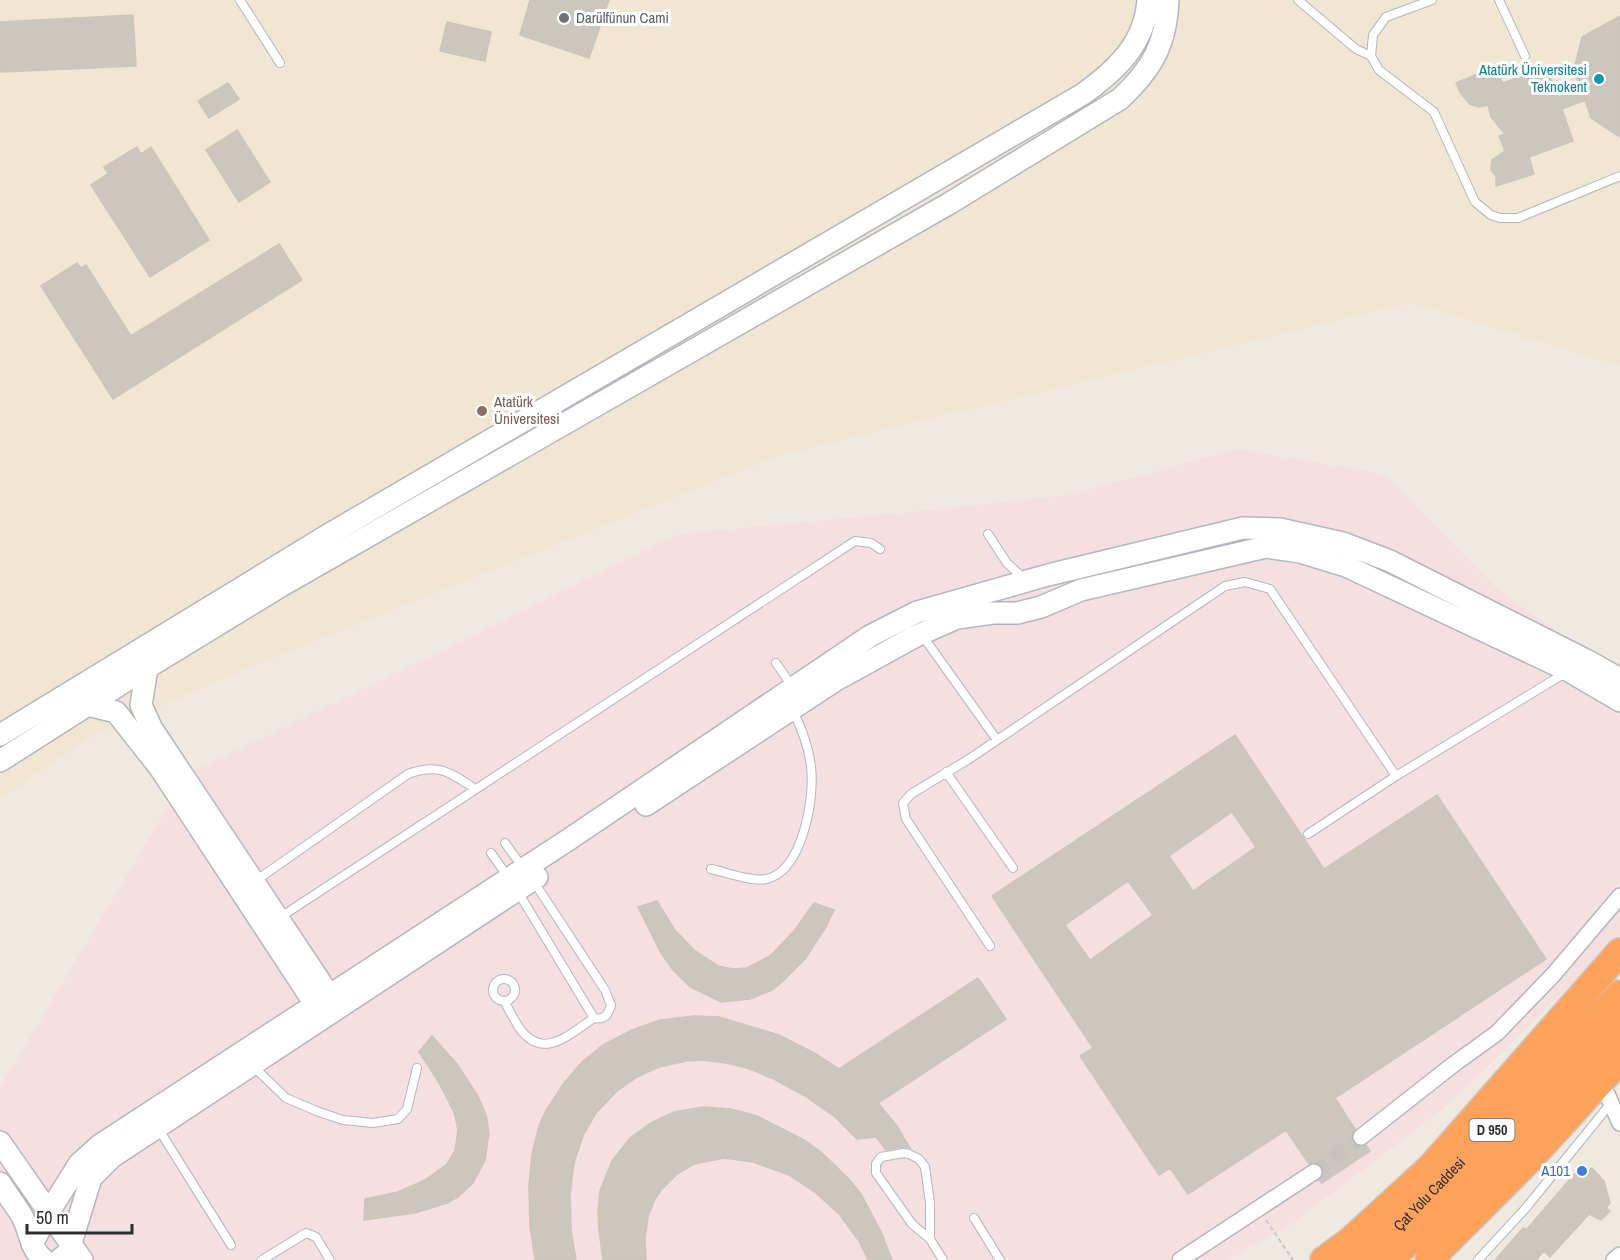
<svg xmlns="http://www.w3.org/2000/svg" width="1620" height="1260" viewBox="0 0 1620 1260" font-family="'Archivo Narrow',sans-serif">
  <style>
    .education { fill: #f0e6d1 }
    .medical { fill: #f5dfe0 }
    .building { fill: #cbc7bf; stroke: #cbc5ba; stroke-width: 1.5; fill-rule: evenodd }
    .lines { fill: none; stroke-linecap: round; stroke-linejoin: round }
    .street-tunnel { stroke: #c8c4bd; stroke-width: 15; stroke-dasharray: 15 8; stroke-linecap: butt }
    .lane-casing { stroke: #b4b7c1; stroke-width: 10 }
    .street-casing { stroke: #b4b7c1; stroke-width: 18 }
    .secondary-casing { stroke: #b4b7c1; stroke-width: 24 }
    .highway-casing { stroke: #c9c9c9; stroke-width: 30 }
    .path { stroke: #c9c9c9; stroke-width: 2; stroke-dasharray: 4.5 3; stroke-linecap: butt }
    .lane { stroke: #fff; stroke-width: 8 }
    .street { stroke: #fff; stroke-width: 15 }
    .secondary { stroke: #fff; stroke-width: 21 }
    .highway { stroke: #ffa35c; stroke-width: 27 }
    .worship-dot { fill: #6b7280; stroke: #fff; stroke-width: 2 }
    .culture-dot { fill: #0f9aa8; stroke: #fff; stroke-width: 2 }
    .education-dot { fill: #8d6e63; stroke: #fff; stroke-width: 2 }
    .shop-dot { fill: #3f7fe0; stroke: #fff; stroke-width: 2 }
    .labels { text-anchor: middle; stroke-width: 6; stroke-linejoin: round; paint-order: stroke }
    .shield { fill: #fff; stroke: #6d6d6d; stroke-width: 1.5 }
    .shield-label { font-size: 14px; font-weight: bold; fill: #2e2e2e }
    .worship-label { font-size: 15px; fill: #5b616d; stroke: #fff; text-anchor: start }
    .culture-label { font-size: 15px; fill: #0d838f; stroke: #fff; text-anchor: end }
    .education-label { font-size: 15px; fill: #785e54; stroke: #fff; text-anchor: start }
    .shop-label { font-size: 15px; fill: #366cbe; stroke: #fff; text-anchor: end }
    .street-label { font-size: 15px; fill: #2e2e2e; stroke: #fff }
  </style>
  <rect width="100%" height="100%" fill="#efe9e1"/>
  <path class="education" d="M0 0H1620V366L1411 303 780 455 239 672 94 735 0 799Z"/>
  <path class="medical" d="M1236 449 1385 474 1498 590 1552 628 1620 713V936L1449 1104 1285 1229 1228 1260H0V1088L187 775 679 534 953 508 1074 494Z"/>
  <path class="building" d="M530 0H609L589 58 520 35Z
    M133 15 136 66 0 72V22Z
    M1620 16V137L1591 118 1585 100 1562 109 1573 141 1529 157 1534 174 1496 186V176L1491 170 1492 160 1505 151 1499 136 1505 134 1491 117 1488 105 1479 107 1470 104 1461 94 1456 83 1495 67 1503 83 1546 67 1558 97 1580 87 1574 70 1582 37Z
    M447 22 491 32 485 61 440 51Z
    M228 83 239 99 209 118 198 101Z
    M237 130 270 182 239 202 206 150Z
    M137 147 141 154 151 147 209 240 150 277 91 185 108 174 104 167Z
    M279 244 302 280 113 399 41 286 77 263 81 268 86 265 131 336Z
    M1235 735 1324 869 1437 795 1546 959 1335 1098 1355 1129 1352 1134 1353 1143 1358 1146 1366 1145 1370 1151 1322 1183 1319 1180 1324 1172 1322 1166 1314 1162 1309 1164 1286 1130 1188 1194 1170 1168 1159 1175 1080 1056 1093 1048 992 896ZM1232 812 1256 847 1193 891 1169 856ZM1128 881 1153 915 1090 960 1065 925Z
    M657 901 674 929 695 951 718 966 733 969 747 968 770 956 794 931 814 903 834 910 826 927 805 959 782 982 772 990 750 999 721 1002 690 987 673 970 661 953 638 907Z
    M978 978 1006 1019 878 1103 897 1126 910 1148 903 1147 886 1150 876 1137 857 1139 835 1117 805 1096 774 1079 747 1068 726 1063 701 1060 686 1061 659 1067 637 1077 617 1091 596 1113 583 1136 574 1163 570 1196 571 1230 576 1260H535L530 1225 529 1185 532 1154 539 1126 546 1110 564 1083 582 1062 603 1045 632 1030 660 1020 694 1016 719 1017 779 1035 816 1054 839 1069Z
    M432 1036 457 1064 478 1096 486 1115 489 1133 485 1160 473 1183 458 1197 447 1203 415 1213 364 1220 365 1199 398 1192 425 1180 447 1164 455 1151 458 1130 454 1112 438 1081 419 1052Z
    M703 1107 731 1109 757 1116 804 1140 821 1152 849 1179 861 1194 881 1232 892 1260H868L859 1241 840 1215 816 1193 789 1175 753 1162 724 1158 694 1164 677 1174 661 1190 654 1201 648 1217 645 1239 646 1260H603L599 1230 598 1211 600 1191 612 1161 630 1138 651 1123 674 1112Z
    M1582 1165 1588 1171 1592 1168 1604 1181 1610 1203 1606 1208 1610 1211 1601 1220 1589 1214 1550 1257 1544 1251 1536 1260H1495L1523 1228 1527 1229Z"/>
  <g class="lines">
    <path class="street-tunnel" d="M1314 1172 1361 1137"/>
    <defs>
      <path id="lane" d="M240 0 280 63
        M1298 0 1356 49 1371 56
        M1432 0 1386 17 1373 35 1371 56 1379 70 1434 112 1475 202 1491 215 1500 218H1518L1620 176
        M1499 0 1525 56
        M988 534 1007 563 1023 578
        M922 635 997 740
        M776 663 792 686
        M946 772 1013 868
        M1308 834 1396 776
        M505 843 523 868
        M491 853 508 877
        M711 869C725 872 752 882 766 879 802 872 815 799 811 767 809 747 802 729 793 711
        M254 882 408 774C438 763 450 772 475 789
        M518 892 594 1018C605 1020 608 1015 611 1005L605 990 534 882
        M279 918 855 541 871 543 880 549
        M990 946 906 819 903 803 911 794 969 759 1225 586 1245 582 1270 589 1396 776 1565 673
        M493 990a11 11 0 1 1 22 0a11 11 0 1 1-22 0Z
        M505 1001C508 1010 513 1017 518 1026 542 1062 568 1035 594 1018
        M253 1066 286 1098 319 1112 343 1120 373 1123 398 1119 407 1109 417 1068
        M158 1128 231 1245
        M974 1218 1000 1260
        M930 1239 912 1224 876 1173V1164L881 1157 904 1153 909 1154 919 1159 925 1167 930 1203V1239L943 1260
        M262 1260 306 1233 316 1237 330 1260
        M1478 1260 1525 1209 1611 1103"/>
      <path id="street" d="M1598 1084 1607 1094 1620 1123
        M1361 1137 1454 1064 1497 1033 1553 975 1620 896
        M1180 1260 1314 1172
        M1614 1260 1620 1255"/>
      <path id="secondary" d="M147 668 141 705 152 729 329 995
        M88 705 116 712 160 768 315 1004
        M0 735 333 532 1083 94C1117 70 1145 43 1148 0
        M0 761 124 682 281 586 950 203 1120 99C1152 69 1166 45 1168 0
        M646 805 836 680 914 637 957 618 993 613H1017L1041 607 1081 590 1266 547 1300 552 1346 566 1569 671 1620 701
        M0 1142 82 1260
        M0 1183C7 1194 15 1205 22 1216 30 1231 30 1249 44 1260
        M32 1244 49 1212 79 1164 100 1145 568 840 870 636 917 612 1048 575 1243 528 1280 529 1343 543 1390 561 1586 660 1620 679
        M59 1260 68 1253 91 1178 112 1157 537 877"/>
      <g id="highway">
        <path d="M1324 1260 1350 1241 1431 1167 1620 952"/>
        <path id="s1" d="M1357 1260 1397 1228 1579 1039 1620 994"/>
        <path d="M1387 1260 1423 1231 1620 1027"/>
        <path d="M1429 1260 1531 1158 1620 1060"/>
      </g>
    </defs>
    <use href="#lane" class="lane-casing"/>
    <use href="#street" class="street-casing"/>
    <use href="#secondary" class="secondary-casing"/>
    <use href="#highway" class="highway-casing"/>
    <path class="path" d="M1266 1220 1293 1260"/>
    <use href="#lane" class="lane"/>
    <use href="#street" class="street"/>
    <use href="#secondary" class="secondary"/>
    <use href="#highway" class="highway"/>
  </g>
  <circle class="worship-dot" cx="564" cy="18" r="6"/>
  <circle class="culture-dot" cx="1599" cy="79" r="6"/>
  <circle class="education-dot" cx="482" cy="411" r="6"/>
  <circle class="shop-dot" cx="1582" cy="1171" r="6"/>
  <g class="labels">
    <rect class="shield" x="1469.5" y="1119" width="45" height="22" rx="4.5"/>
    <g class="shield-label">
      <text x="1492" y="1135">D 950</text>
    </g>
    <g class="worship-label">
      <text x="576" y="23">Darülfünun Cami</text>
    </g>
    <g class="culture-label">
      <text x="1587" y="75">Atatürk Üniversitesi<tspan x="1587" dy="17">Teknokent</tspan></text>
    </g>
    <g class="education-label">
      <text x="494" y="407">Atatürk<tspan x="494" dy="17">Üniversitesi</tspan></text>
    </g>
    <g class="shop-label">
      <text x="1570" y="1176">A101</text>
    </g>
    <g class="street-label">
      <text dy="5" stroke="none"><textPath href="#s1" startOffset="98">Çat Yolu Caddesi</textPath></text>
    </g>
  </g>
  <path d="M27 1224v9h105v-9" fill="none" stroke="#2e2e2e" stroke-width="3"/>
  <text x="36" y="1224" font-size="18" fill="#2e2e2e" stroke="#ffffff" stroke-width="4.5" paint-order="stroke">50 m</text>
</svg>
